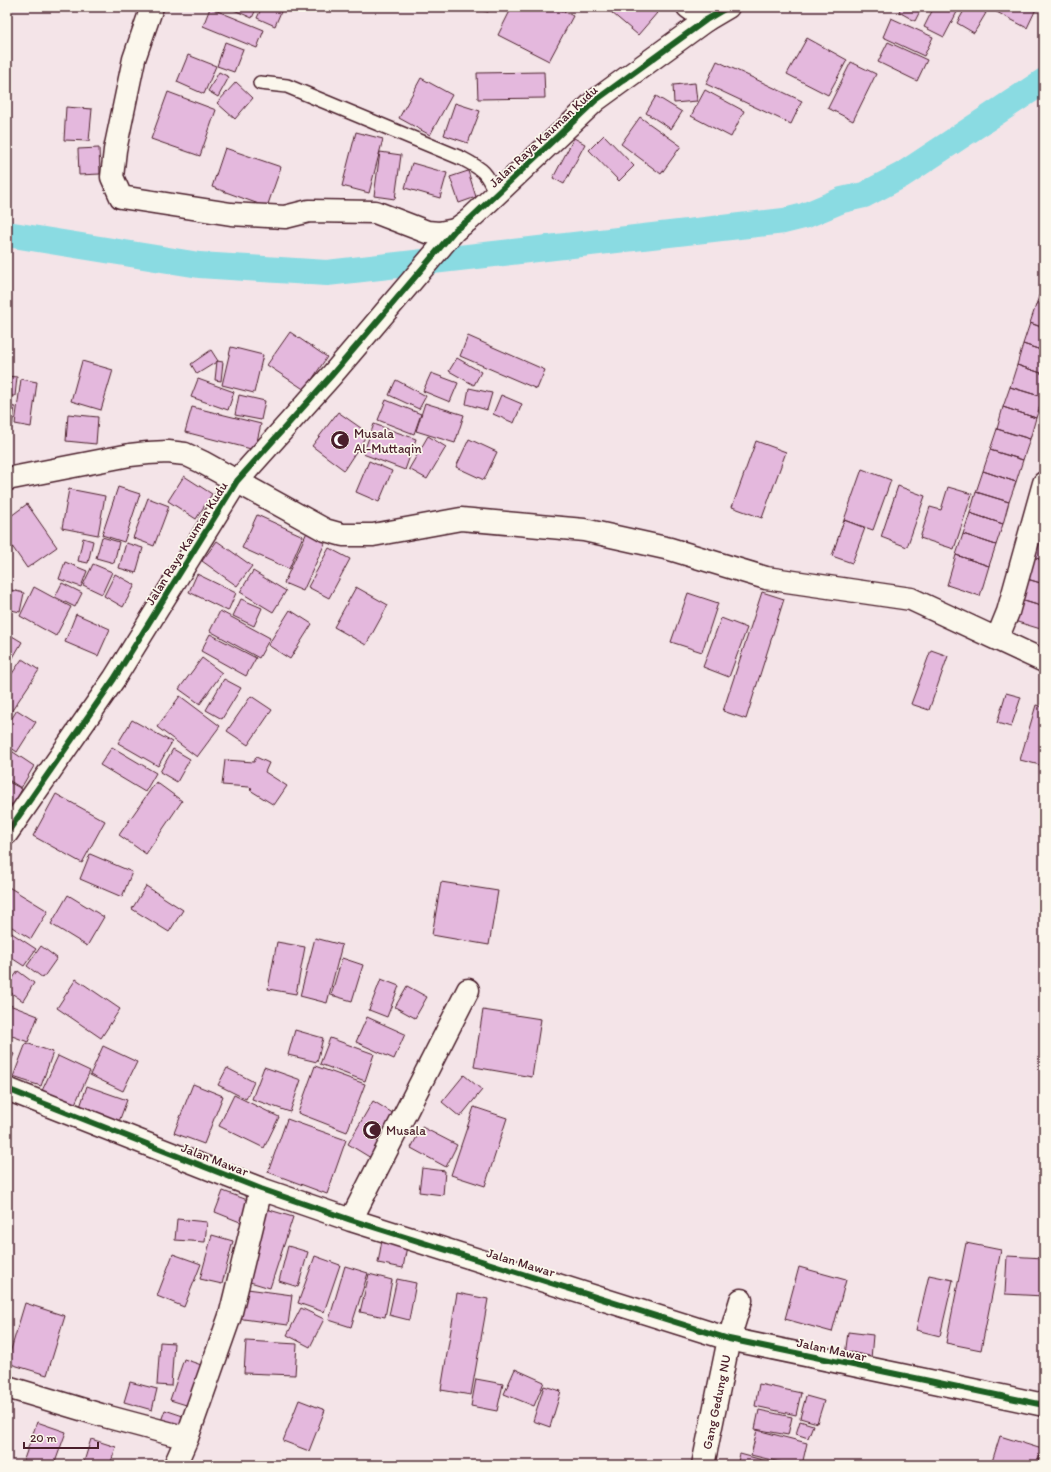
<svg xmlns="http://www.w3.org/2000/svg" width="1051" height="1472" viewBox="0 0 1051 1472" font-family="Itim,sans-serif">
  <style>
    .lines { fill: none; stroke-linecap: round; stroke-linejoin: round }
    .canal { stroke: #8adbe2; stroke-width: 26 }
    .building { fill: #e4b8dd; stroke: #4a1f2b }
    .service-casing { stroke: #4a1f2b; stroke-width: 16 }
    .minor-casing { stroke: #4a1f2b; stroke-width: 25 }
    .tertiary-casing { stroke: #4a1f2b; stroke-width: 25 }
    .service { stroke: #fbf7ec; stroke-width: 13 }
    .minor { stroke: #fbf7ec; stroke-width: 22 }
    .tertiary { stroke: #fbf7ec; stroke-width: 22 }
    .cycleway-casing { stroke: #fbf7ec; stroke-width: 8 }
    .cycleway { stroke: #1b5e20; stroke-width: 6 }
    .labels { text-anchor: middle; stroke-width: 3.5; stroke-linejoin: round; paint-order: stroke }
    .street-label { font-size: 13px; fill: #4a1f2b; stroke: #fbf7ec }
    .poi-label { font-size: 13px; fill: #4a1f2b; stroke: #fbf7ec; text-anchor: start }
  </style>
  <rect width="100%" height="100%" fill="#f4e4e8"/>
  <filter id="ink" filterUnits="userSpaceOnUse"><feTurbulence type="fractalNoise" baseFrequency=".025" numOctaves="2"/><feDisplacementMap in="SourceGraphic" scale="8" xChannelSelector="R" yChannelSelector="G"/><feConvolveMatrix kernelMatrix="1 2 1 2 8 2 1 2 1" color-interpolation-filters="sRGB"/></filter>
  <g filter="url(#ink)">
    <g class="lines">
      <path class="canal" d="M7 234 199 265 327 273 784 221 804 216 842 200 864 195 902 175 1044 81"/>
    </g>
    <path class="building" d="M236 7H257L252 18 234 10Z
      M262 7H283L275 26 257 18Z
      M470 7H489L488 12Z
      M512 7H556L573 16 549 61 498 35Z
      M605 7H651L657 13 638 35Z
      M901 7H922L915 21 899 12Z
      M934 7H947L957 12 944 37 924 27Z
      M966 7H976L986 13 974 33 957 23Z
      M992 7H1037L1027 28 991 9Z
      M210 8 264 30 257 48 203 26Z
      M891 18 933 37 924 56 883 37Z
      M807 38 847 60 828 95 787 74Z
      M225 42 243 49 234 72 217 66Z
      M888 42 927 60 917 81 878 62Z
      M188 55 216 66 204 94 177 82Z
      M717 61 802 101 791 124 706 84Z
      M851 62 876 74 853 121 828 108Z
      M219 72 229 77 218 97 208 91Z
      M544 72 545 98 478 99 477 73Z
      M421 78 452 95 430 135 399 118Z
      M236 82 253 98 235 119 217 103Z
      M695 83 697 101 674 103 673 85Z
      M705 90 744 111 731 137 691 116Z
      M168 92 216 110 200 156 151 139Z
      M656 96 682 112 671 129 646 113Z
      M455 103 480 111 468 143 444 135Z
      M66 107 92 109 89 141 64 140Z
      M640 117 681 146 661 174 621 144Z
      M356 132 383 139 369 193 342 186Z
      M604 135 634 166 619 181 589 150Z
      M574 138 585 144 564 184 553 178Z
      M99 148 100 174 79 175 78 149Z
      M225 148 281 167 267 207 212 187Z
      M380 152 401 155 395 199 374 196Z
      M412 163 447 173 440 198 405 188Z
      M468 171 476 197 459 203 450 177Z
      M1044 281V305L1037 302Z
      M1037 302 1044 305V328L1030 323Z
      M1030 323 1044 328V351L1023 344Z
      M290 332 327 357 305 390 267 365Z
      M468 336 545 370 537 389 460 356Z
      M1023 344 1044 351V374L1017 365Z
      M231 347 263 355 254 393 222 385Z
      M211 350 218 361 197 374 191 364Z
      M457 358 481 372 474 385 449 371Z
      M82 361 113 370 101 410 71 401Z
      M217 361 223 362 221 381 215 380Z
      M1017 365 1044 374 1043 397 1010 387Z
      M431 373 458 383 450 402 423 391Z
      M7 376 17 377 15 396H7Z
      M21 379 37 382 31 427 15 424Z
      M198 379 234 392 228 410 191 397Z
      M396 380 426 396 419 409 389 395Z
      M1010 387 1043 397 1036 418 1003 407Z
      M469 388 492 393 487 410 466 404Z
      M239 395 265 401 261 420 235 415Z
      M501 395 522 404 514 423 493 414Z
      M386 400 421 414 414 434 378 420Z
      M425 403 464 415 455 443 416 431Z
      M7 406 15 407 12 426 7 425Z
      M192 407 261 424 255 450 185 432Z
      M1003 407 1036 418 1030 439 997 429Z
      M338 412 368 433 344 470 312 446Z
      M68 414 98 417 96 444 66 441Z
      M374 424 416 439 405 470 363 454Z
      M997 429 1030 439 1023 460 990 450Z
      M428 436 446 447 427 479 409 469Z
      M469 439 497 452 484 480 456 467Z
      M756 441 786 452 762 518 732 507Z
      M990 450 1023 460 1016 482 983 471Z
      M369 461 392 471 379 502 356 492Z
      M862 469 891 480 873 530 844 520Z
      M983 471 1016 482 1009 502 976 492Z
      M184 476 212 494 196 519 168 501Z
      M898 486 925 496 907 547 881 537Z
      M118 487 140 494 124 542 102 535Z
      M948 487 972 494 954 549 920 538 930 507 941 510Z
      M69 489 105 496 98 535 62 528Z
      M976 492 1009 502 1003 524 970 513Z
      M148 498 169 506 154 546 133 538Z
      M27 504 57 547 27 568 7 539V519Z
      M970 513 1003 524 996 545 963 534Z
      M257 515 303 536 289 569 242 548Z
      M844 520 865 528 852 563 832 556Z
      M307 532 326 541 303 591 284 583Z
      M963 534 996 545 989 566 956 555Z
      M1040 536 1044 537V561L1034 557Z
      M102 537 119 542 114 563 96 558Z
      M83 538 93 541 88 563 78 561Z
      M217 541 252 566 237 586 202 561Z
      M126 543 143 548 136 573 119 568Z
      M329 548 350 559 329 598 308 587Z
      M956 555 989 566 980 596 947 585Z
      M1034 557 1044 561V584L1027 579Z
      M65 562 87 571 81 587 59 579Z
      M93 564 112 572 102 594 83 585Z
      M253 571 286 591 273 612 240 592Z
      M115 574 135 585 123 607 104 596Z
      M197 574 236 593 228 611 189 592Z
      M1027 579 1044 584V607L1021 600Z
      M62 583 82 593 75 607 55 597Z
      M34 587 71 607 56 636 20 616Z
      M356 587 388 605 366 645 334 627Z
      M7 589 24 593 20 612 7 609Z
      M762 592 784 599 746 719 723 711Z
      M688 593 718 603 702 652 671 642Z
      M241 599 262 608 254 626 233 616Z
      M1021 600 1044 607V630L1014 621Z
      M290 610 312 624 290 659 268 645Z
      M220 611 270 638 259 658 210 631Z
      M76 614 110 629 98 656 65 642Z
      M721 618 747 628 729 677 703 667Z
      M7 633 22 642 7 668Z
      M210 634 256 658 246 676 201 651Z
      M931 650 948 656 929 710 911 704Z
      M202 658 222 673 200 704 179 689Z
      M22 659 39 670 7 718V681Z
      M224 679 241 688 222 719 206 710Z
      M1006 693 1021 697 1011 727 997 723Z
      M180 696 220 726 197 757 157 727Z
      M251 696 272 710 248 745 227 731Z
      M1036 705 1044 707V766L1020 760Z
      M17 710 36 722 17 752 7 745V726Z
      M132 720 172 742 158 766 118 743Z
      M112 747 156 773 145 792 100 765Z
      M7 748 34 766 21 788 7 779Z
      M173 749 190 759 177 782 160 772Z
      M256 757 269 763 265 772 287 786 274 805 250 790 252 788 249 787 222 785 225 760 254 762Z
      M7 781 22 789 13 805 7 802Z
      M156 782 182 801 146 854 119 835Z
      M56 794 105 821 82 863 33 836Z
      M90 854 132 872 122 897 80 879Z
      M441 882 498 891 489 945 432 935Z
      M7 886 48 911 31 939 7 924Z
      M146 886 183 910 169 932 132 909Z
      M68 895 104 917 87 946 51 924Z
      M7 930 36 949 24 966 7 955Z
      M315 938 342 945 327 1003 300 996Z
      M277 942 305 947 296 994 268 989Z
      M41 946 57 958 43 978 27 966Z
      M342 958 363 965 352 1001 331 995Z
      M18 971 34 983 23 1001 7 990V987Z
      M76 979 120 1009 101 1038 57 1008Z
      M381 979 399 986 387 1017 369 1010Z
      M407 986 427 997 415 1018 395 1007Z
      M7 1004 38 1016 28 1042 7 1034Z
      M483 1010 541 1019 532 1077 474 1067Z
      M367 1017 405 1034 394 1059 356 1042Z
      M295 1030 323 1038 317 1062 288 1055Z
      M330 1038 374 1054 365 1081 320 1064Z
      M26 1043 53 1052 41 1086 13 1077Z
      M103 1046 137 1062 123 1091 90 1075Z
      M7 1051 14 1054 7 1070Z
      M58 1056 90 1071 73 1108 41 1093Z
      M315 1066 365 1084 347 1132 298 1113Z
      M264 1067 301 1080 290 1112 252 1099Z
      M227 1068 254 1082 246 1099 218 1085Z
      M464 1075 482 1090 460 1117 442 1102Z
      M193 1084 223 1096 204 1144 174 1133Z
      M87 1086 127 1100 117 1127 78 1113Z
      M234 1095 279 1117 264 1148 219 1126Z
      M373 1101 396 1115 371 1158 348 1144Z
      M474 1107 507 1118 485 1186 451 1175Z
      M287 1119 346 1140 327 1194 268 1172Z
      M422 1127 457 1145 446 1167 411 1148Z
      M422 1168 445 1171 443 1195 419 1192Z
      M223 1191 253 1202 245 1224 215 1212Z
      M263 1208 293 1217 270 1288 240 1279Z
      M177 1219 207 1222 205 1242 175 1240Z
      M212 1235 233 1241 222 1284 200 1279Z
      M382 1240 407 1246 403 1268 378 1263Z
      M966 1243 1001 1250 981 1350 946 1343Z
      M288 1246 308 1252 298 1287 279 1281Z
      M173 1254 201 1264 184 1307 157 1296Z
      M315 1256 340 1265 324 1312 298 1303Z
      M1007 1256 1044 1258V1296L1005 1294Z
      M345 1266 368 1273 351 1327 329 1320Z
      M799 1267 846 1280 832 1332 785 1319Z
      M369 1274 392 1280 385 1317 360 1312Z
      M929 1275 953 1280 940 1336 916 1330Z
      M397 1279 416 1283 409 1320 389 1315Z
      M240 1288 292 1295 288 1325 236 1318Z
      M457 1293 488 1299 471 1395 441 1390Z
      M25 1303 65 1316 47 1375 7 1363Z
      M301 1308 324 1319 310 1347 287 1335Z
      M848 1332 873 1335 871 1359 845 1356Z
      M246 1341 297 1344 295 1375 244 1373Z
      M160 1342 174 1343 171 1386 157 1385Z
      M184 1359 210 1368 196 1408 170 1400Z
      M515 1369 544 1382 534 1406 504 1394Z
      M476 1379 503 1384 497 1411 471 1406Z
      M130 1382 157 1389 152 1410 124 1402Z
      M759 1384 801 1393 796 1415 755 1406Z
      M544 1386 561 1391 550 1427 533 1421Z
      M806 1396 824 1401 817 1423 800 1418Z
      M299 1400 325 1410 309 1451 283 1441Z
      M165 1410 189 1418 185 1430 161 1421Z
      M759 1410 792 1417 788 1435 755 1429Z
      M800 1421 813 1425 808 1438 796 1434Z
      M37 1422 66 1432 54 1465H22Z
      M757 1430 807 1443 802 1465H792L751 1455Z
      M1000 1436 1042 1449 1037 1465H991Z
      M91 1439 116 1447 110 1465H83Z
      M740 1454 781 1465H737Z"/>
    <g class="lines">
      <defs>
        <path id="service" d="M260 83 287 86 463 159C484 170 486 172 496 194"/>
        <path id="minor" d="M152 7 134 59 115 150 112 177 121 197 231 214 285 217 309 211 375 212 427 232 439 233 455 230
          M688 7 706 20
          M7 479 130 455 148 453 168 452 185 454 202 462 325 530 343 535H373L461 519 584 530 670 549 766 578 911 599 1044 661
          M997 639 1008 612 1044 483
          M7 1089 261 1189 351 1220 729 1339 1044 1405
          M351 1220 468 990
          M7 1387 101 1415 187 1438
          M175 1465 187 1438 230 1316 261 1189
          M703 1465 729 1339 741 1300"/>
        <path id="tertiary" d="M7 833 114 679 237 481 331 376 455 230 470 219 596 100 706 20 728 7"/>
      </defs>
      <use href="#service" class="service-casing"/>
      <use href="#minor" class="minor-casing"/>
      <use href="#tertiary" class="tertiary-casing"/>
      <use href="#service" class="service"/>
      <use href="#minor" class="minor"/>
      <use href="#tertiary" class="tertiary"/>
      <defs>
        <path id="cycleway" d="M7 833 114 679 237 481 331 376 455 230 470 219 596 100 706 20 728 7
          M7 1089 261 1189 351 1220 729 1339 1044 1405"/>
      </defs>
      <use href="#cycleway" class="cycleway-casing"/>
      <use href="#cycleway" class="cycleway"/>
    </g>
  </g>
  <defs>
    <symbol id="mosque-disc" viewBox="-11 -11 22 22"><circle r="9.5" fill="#4a1f2b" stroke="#fbf7ec"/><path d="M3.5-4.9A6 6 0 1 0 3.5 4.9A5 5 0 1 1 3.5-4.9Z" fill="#fff"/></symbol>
  </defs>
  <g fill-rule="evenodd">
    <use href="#mosque-disc" x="329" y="429" width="22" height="22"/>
    <use href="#mosque-disc" x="361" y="1119" width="22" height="22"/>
  </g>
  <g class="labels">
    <g class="street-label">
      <text transform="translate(543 136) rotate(-43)" y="5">Jalan Raya Kauman Kudu</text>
      <text transform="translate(186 543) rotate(-58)" y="5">Jalan Raya Kauman Kudu</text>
      <text transform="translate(215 1159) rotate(21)" y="5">Jalan Mawar</text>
      <text transform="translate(521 1262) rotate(17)" y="5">Jalan Mawar</text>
      <text transform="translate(832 1349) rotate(12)" y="5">Jalan Mawar</text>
      <text transform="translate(716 1402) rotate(-78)" y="5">Gang Gedung NU</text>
    </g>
    <g class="poi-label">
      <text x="354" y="438">Musala<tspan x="354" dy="15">Al-Muttaqin</tspan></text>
      <text x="386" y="1135">Musala</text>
    </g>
  </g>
  <rect width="1051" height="1472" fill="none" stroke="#fbf7ec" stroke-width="24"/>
  <rect x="12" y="12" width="1027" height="1448" fill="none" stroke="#4a1f2b" stroke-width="1.5" filter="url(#ink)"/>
  <path d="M24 1442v6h74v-6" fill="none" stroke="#4a1f2b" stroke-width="2"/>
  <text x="30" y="1442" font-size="12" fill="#4a1f2b" stroke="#fbf7ec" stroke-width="3" paint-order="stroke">20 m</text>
</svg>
